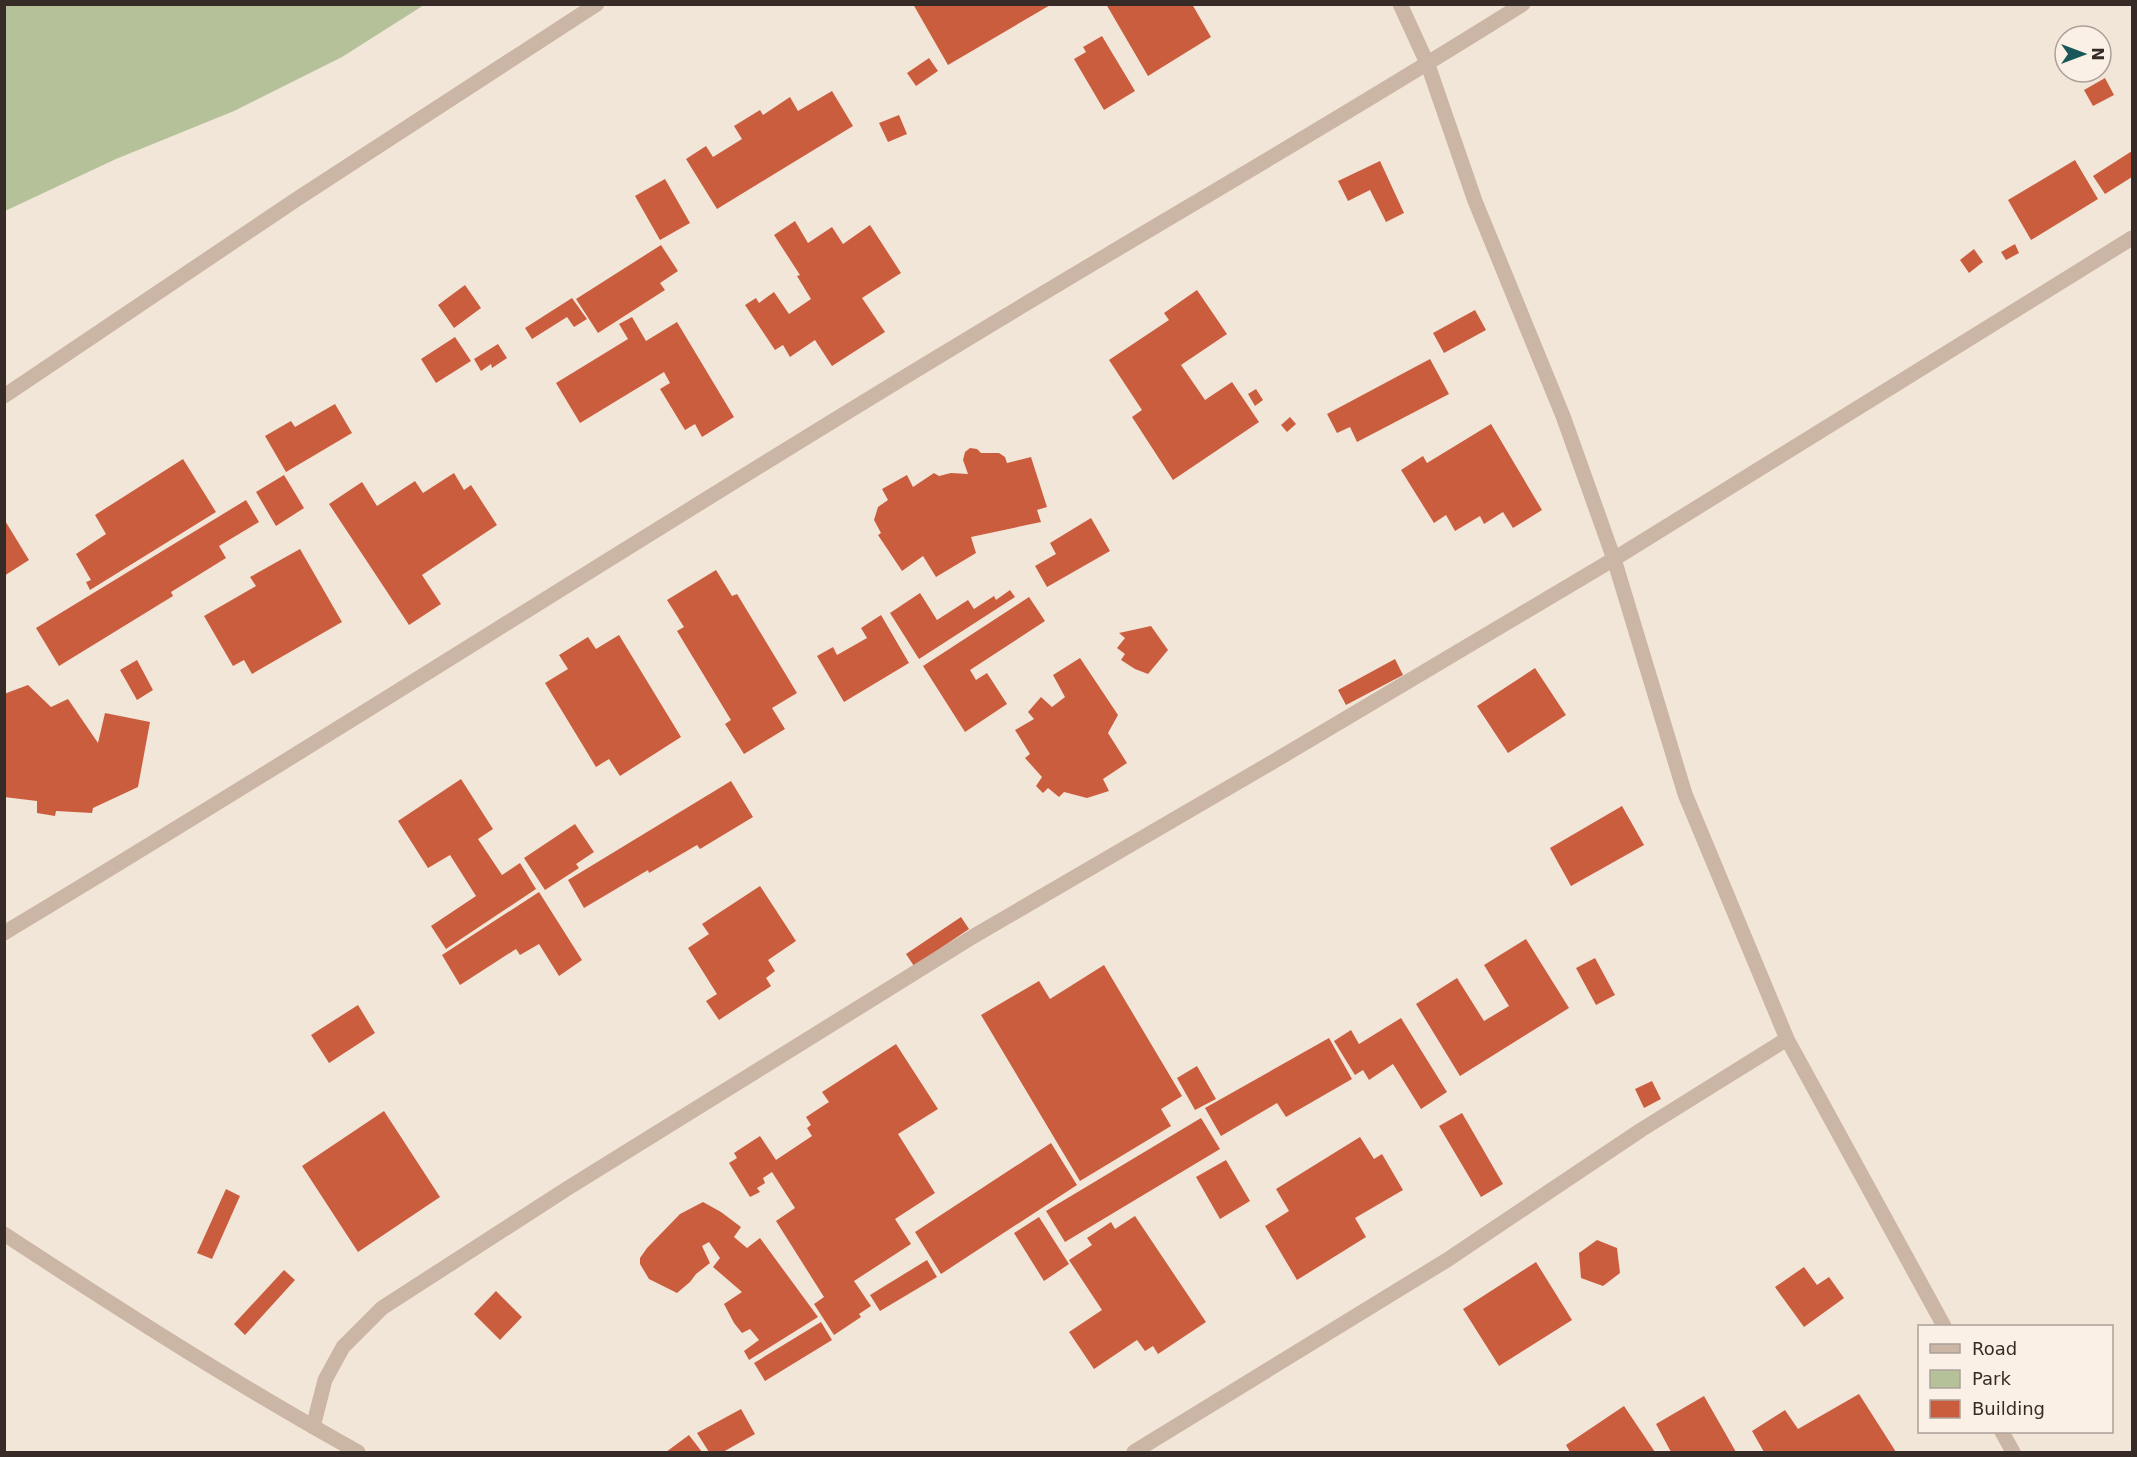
<svg xmlns="http://www.w3.org/2000/svg" width="2137" height="1457" viewBox="0 0 2137 1457" font-family="'DejaVu Sans',sans-serif">
  <style>
    .green { fill: #b5c299 }
    .building { fill: #cb5d3f }
    .lines { fill: none; stroke-linecap: round; stroke-linejoin: round }
    .minor { stroke: #cbb5a5; stroke-width: 15 }
  </style>
  <rect width="100%" height="100%" fill="#f2e6d9"/>
  <path class="green" d="M4 5 5 4 424 5 342 57 234 111 116 159 5 211Z"/>
  <path class="building" d="M913 4H1052L948 65Z
    M1106 4H1192L1211 37 1148 76Z
    M1102 36 1135 91 1104 110 1074 59 1086 52 1083 47Z
    M929 58 938 71 916 86 907 73Z
    M2105 78 2114 95 2093 106 2084 90Z
    M832 91 853 126 717 209 686 159 706 146 713 157 742 139 734 126 760 110 763 115 790 97 798 111Z
    M899 115 907 134 888 142 879 123Z
    M2132 151V177L2105 194 2093 176Z
    M2075 160 2098 199 2031 240 2008 200Z
    M1380 161 1404 213 1386 222 1370 190 1348 201 1338 181Z
    M665 179 690 223 660 240 635 196Z
    M795 221 808 243 832 227 843 244 870 225 901 273 862 298 885 332 832 366 815 340 790 357 783 345 775 350 745 305 756 298 759 303 774 292 789 314 811 299 797 276 800 275 774 235Z
    M2015 244 2019 253 2006 260 2001 252Z
    M661 245 678 271 660 283 665 290 598 333 576 299Z
    M1974 249 1983 262 1969 273 1960 260Z
    M465 285 481 308 454 328 438 305Z
    M1197 290 1227 334 1181 365 1205 400 1232 382 1259 422 1173 480 1132 417 1142 410 1109 360 1169 320 1164 313Z
    M572 298 587 319 574 327 567 317 532 339 525 328Z
    M1475 310 1486 330 1444 353 1433 333Z
    M632 317 646 341 677 322 734 417 702 437 695 424 685 430 660 389 670 383 664 372 580 423 556 383 628 339 619 324Z
    M455 337 471 361 436 383 421 359Z
    M498 344 507 358 492 368 491 364 481 371 474 359Z
    M1430 359 1449 394 1357 442 1350 427 1337 433 1327 414Z
    M1256 389 1263 400 1255 406 1248 394Z
    M335 404 352 433 286 472 265 436 291 421 295 427Z
    M1290 417 1296 424 1287 432 1281 425Z
    M1491 424 1542 510 1513 528 1503 512 1484 524 1480 516 1455 531 1446 515 1434 523 1401 470 1423 456 1427 463Z
    M970 448 977 449 981 453H999L1005 457 1007 463 1031 457 1047 507 1037 510 1041 522 971 537 976 553 936 577 923 556 902 571 878 535 881 533 874 520 878 507 888 500 882 489 907 475 913 487 934 473 939 476 951 473 968 474 963 460 965 452Z
    M183 459 216 512 90 590 86 582 91 580 76 554 106 534 95 515Z
    M454 473 464 490 471 485 497 525 422 575 441 604 409 625 329 504 362 482 377 506 415 481 423 493Z
    M284 475 304 508 276 526 256 492Z
    M246 500 259 522 219 546 226 558 171 592 173 596 59 666 36 628Z
    M1091 518 1110 551 1047 587 1035 566 1056 554 1050 543Z
    M4 519 29 560 4 576Z
    M300 549 342 622 252 674 244 660 233 666 204 616 256 586 250 577Z
    M716 570 732 596 737 594 797 693 772 708 785 729 744 754 725 724 731 720 677 631 684 627 667 600Z
    M1010 590 1015 597 919 659 890 613 920 593 937 620 968 600 974 609 994 596 996 600Z
    M1029 597 1045 621 970 670 976 680 987 673 1007 704 965 732 923 666Z
    M881 615 909 663 844 702 817 656 833 647 837 655 867 638 861 628Z
    M1151 626 1168 650 1148 674 1135 669 1121 660 1125 654 1117 648 1125 638 1119 633Z
    M619 635 681 737 620 776 609 759 596 767 545 683 568 669 559 655 588 637 596 649Z
    M1080 658 1118 715 1108 733 1127 763 1103 779 1109 791 1087 798 1064 792 1059 797 1048 788 1043 793 1036 786 1042 777 1025 758 1030 754 1015 730 1034 719 1028 712 1041 697 1052 707 1065 697 1053 675Z
    M1395 659 1403 675 1346 705 1338 690Z
    M137 660 153 690 137 700 120 670Z
    M1535 668 1566 715 1508 753 1477 706Z
    M28 685 51 707 68 699 98 743 105 713 150 722 138 787 93 808 92 813 56 811 55 816 37 813V801L4 797V694Z
    M461 779 493 829 478 839 502 875 520 863 536 889 446 949 431 926 476 896 450 855 428 868 398 821Z
    M731 781 753 817 700 849 697 845 649 873 648 870 584 908 568 880Z
    M1622 806 1644 845 1571 886 1550 848Z
    M575 824 594 852 576 864 579 868 545 890 524 858Z
    M760 886 796 941 768 960 775 971 766 978 771 986 719 1020 706 1001 717 994 688 948 709 934 702 924Z
    M539 892 582 960 559 976 539 944 520 955 516 949 460 985 442 955Z
    M961 917 969 929 914 966 906 954Z
    M1526 939 1569 1008 1460 1076 1416 1004 1457 978 1484 1021 1509 1006 1484 965Z
    M1595 958 1615 995 1596 1005 1576 968Z
    M1104 965 1182 1096 1161 1109 1171 1126 1080 1181 981 1015 1039 981 1050 999Z
    M358 1005 375 1033 329 1063 311 1035Z
    M1401 1018 1447 1092 1421 1109 1393 1064 1369 1080 1363 1070 1355 1075 1334 1041 1351 1030 1359 1044Z
    M1329 1038 1352 1079 1286 1117 1277 1103 1221 1136 1205 1108Z
    M896 1044 938 1109 898 1134 935 1193 895 1219 911 1244 854 1281 871 1306 859 1314 861 1317 834 1335 814 1304 824 1297 776 1221 795 1208 772 1172 763 1178 765 1183 757 1188 760 1192 750 1197 729 1163 737 1158 734 1153 760 1136 776 1160 812 1136 807 1128 811 1125 806 1117 829 1102 822 1092Z
    M1197 1066 1216 1099 1195 1110 1177 1078Z
    M1652 1081 1661 1099 1644 1108 1635 1089Z
    M384 1111 440 1197 358 1252 302 1166Z
    M1462 1113 1503 1184 1481 1197 1439 1126Z
    M1201 1118 1220 1149 1065 1242 1046 1211Z
    M1360 1137 1374 1159 1382 1154 1403 1190 1355 1218 1366 1237 1297 1280 1265 1226 1289 1211 1276 1189Z
    M1051 1143 1077 1185 941 1274 915 1232Z
    M1226 1160 1250 1201 1220 1219 1196 1177Z
    M226 1189 240 1196 212 1259 197 1253Z
    M703 1202 721 1212 741 1227 734 1237 747 1248 760 1238 818 1317 749 1360 744 1351 759 1340 750 1329 742 1333 734 1323 724 1304 742 1292 713 1267 720 1258 709 1242 702 1246 710 1263 696 1274 690 1282 677 1293 649 1279 640 1264V1258L647 1248 680 1214Z
    M1135 1216 1206 1322 1158 1354 1153 1346 1145 1351 1137 1340 1094 1369 1069 1332 1102 1310 1069 1260 1092 1245 1087 1238 1111 1222 1115 1229Z
    M1039 1217 1069 1264 1044 1281 1014 1233Z
    M1597 1240 1617 1248 1620 1273 1603 1286 1581 1278 1579 1253Z
    M927 1260 937 1277 880 1311 870 1295Z
    M1536 1262 1572 1320 1499 1366 1463 1309Z
    M1804 1267 1817 1285 1829 1277 1844 1298 1804 1327 1775 1287Z
    M284 1270 295 1280 245 1335 234 1324Z
    M496 1291 522 1317 500 1340 474 1314Z
    M821 1322 832 1340 765 1381 754 1363Z
    M1859 1394 1896 1452H1764L1752 1431 1785 1410 1798 1429Z
    M1704 1396 1736 1452H1671L1656 1424Z
    M1624 1406 1655 1452H1570L1566 1445Z
    M741 1409 755 1434 723 1452H709L697 1433Z
    M689 1435 702 1452H666Z"/>
  <g class="lines">
    <path class="minor" d="M1400 4 1428 65 1475 201 1563 416 1614 559 1685 794 1787 1039 1944 1326
      M4 396 297 199 597 4
      M4 933C319 744 627 545 941 355 1134 237 1331 125 1523 4
      M4 1234C120 1310 237 1385 358 1452
      M313 1427 325 1380 343 1347 382 1308 568 1188 974 936 1276 760 1614 559 2132 238
      M2002 1432 2013 1452
      M1134 1452 1447 1260 1641 1130 1787 1039"/>
  </g>
  <rect width="2137" height="1457" fill="none" stroke="#362b27" stroke-width="12"/>
  <rect x="1918" y="1325" width="195" height="108" fill="#faf0e6" stroke="#aca19a" stroke-width="1.5"/>
  <rect x="1930" y="1344" width="30" height="9" fill="#cbb5a5" stroke="#aca19a" stroke-width="1.5"/>
  <text x="1972" y="1355" font-size="18" fill="#362b27">Road</text>
  <rect x="1930" y="1370" width="30" height="18" fill="#b5c299" stroke="#aca19a" stroke-width="1.5"/>
  <text x="1972" y="1385" font-size="18" fill="#362b27">Park</text>
  <rect x="1930" y="1400" width="30" height="18" fill="#cb5d3f" stroke="#aca19a" stroke-width="1.5"/>
  <text x="1972" y="1415" font-size="18" fill="#362b27">Building</text>
  <g transform="translate(2083 54) rotate(90)"><circle r="28" fill="#faf0e6" stroke="#aca19a" stroke-width="1.5"/>
  <path d="M0-4.5L10 22L0 15L-10 22Z" fill="#1a5759"/>
  <text y="-9" font-size="16" font-weight="bold" text-anchor="middle" fill="#362b27">N</text>
  </g>
</svg>
